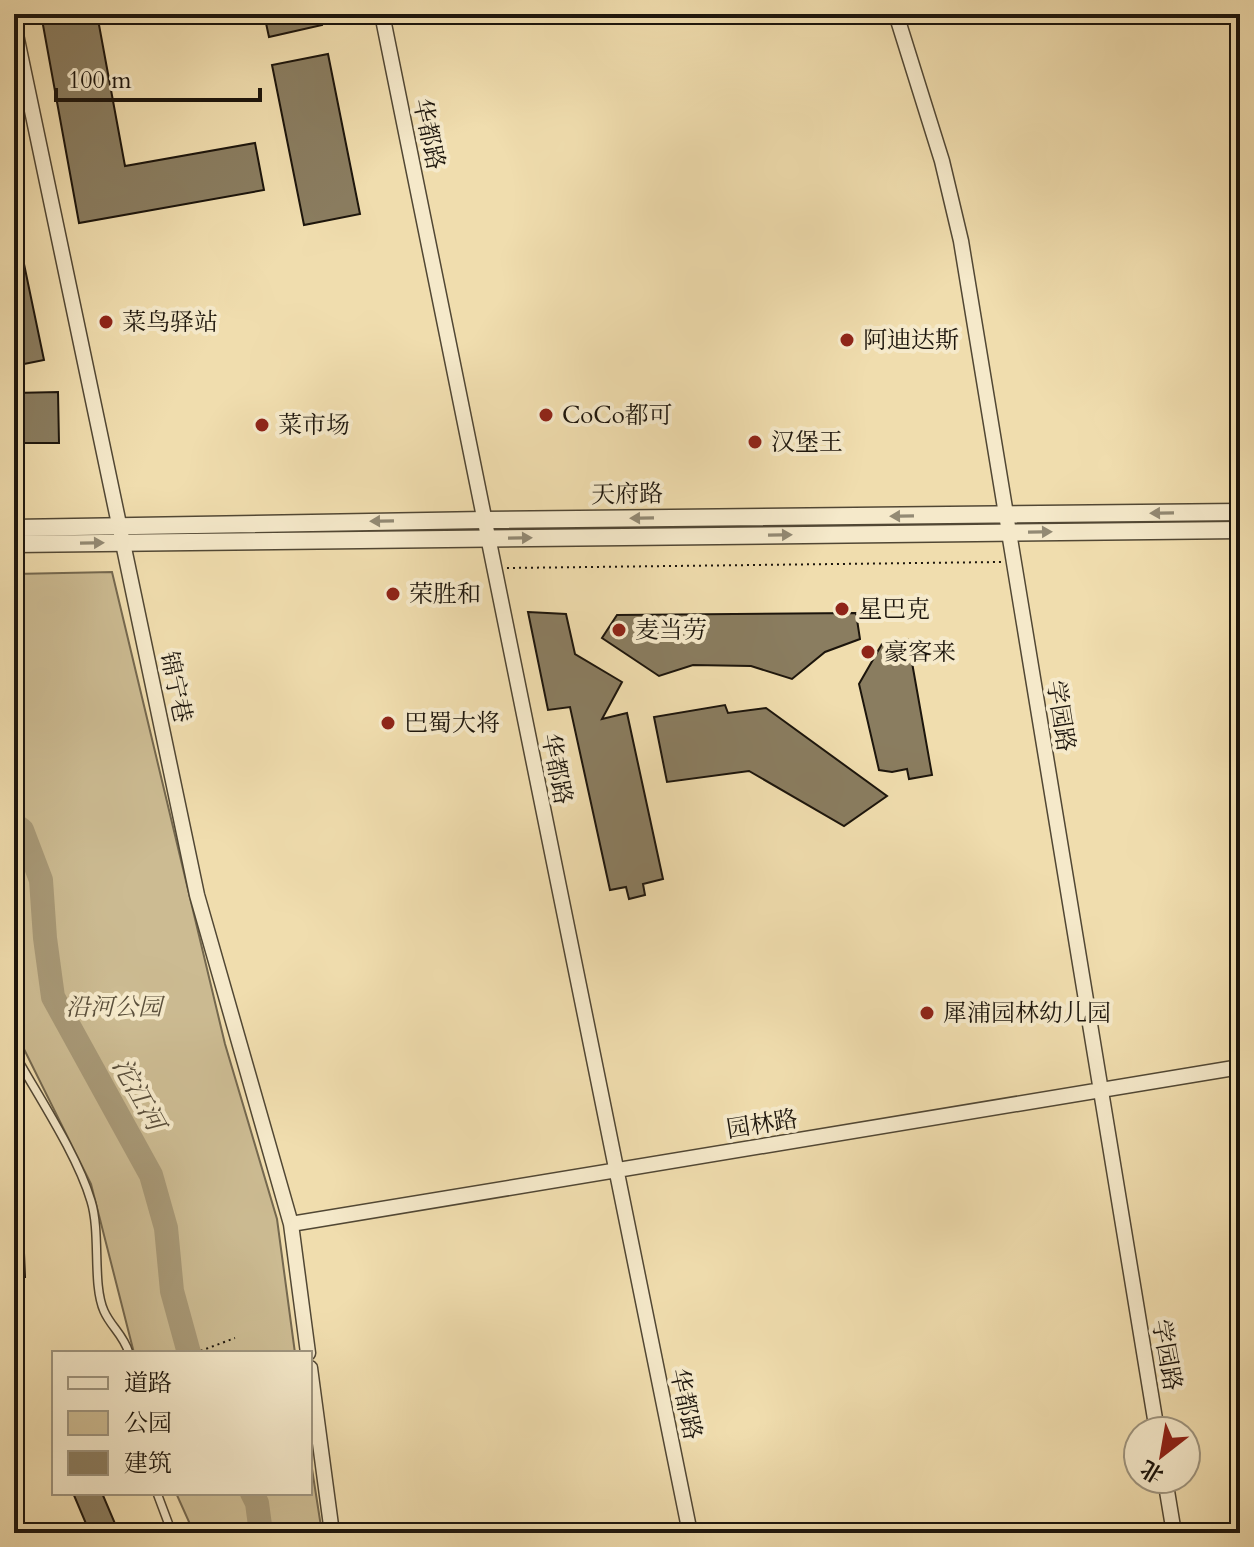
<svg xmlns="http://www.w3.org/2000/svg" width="1254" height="1547" viewBox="0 0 1254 1547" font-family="Cardo,'Noto Serif SC',serif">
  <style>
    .green { fill: #ccbb92; stroke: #74684f; stroke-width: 2 }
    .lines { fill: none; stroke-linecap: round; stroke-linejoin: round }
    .river { stroke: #a89977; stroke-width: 24 }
    .building { fill: #8a7d60; stroke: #1c150c; stroke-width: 2 }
    .service-casing { stroke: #514734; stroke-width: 10 }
    .minor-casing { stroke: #514734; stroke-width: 17 }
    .tertiary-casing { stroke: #514734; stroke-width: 19 }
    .path { stroke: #1c150c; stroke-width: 2; stroke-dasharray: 2 4; stroke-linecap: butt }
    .service { stroke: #f5e9ca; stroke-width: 7 }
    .minor { stroke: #f5e9ca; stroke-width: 14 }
    .tertiary { stroke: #f5e9ca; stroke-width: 16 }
    .oneway { fill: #938a74 }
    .poi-dot { fill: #8f2418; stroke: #f5e9ca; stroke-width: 3 }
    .labels { text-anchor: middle; stroke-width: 8; stroke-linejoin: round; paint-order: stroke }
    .street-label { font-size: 24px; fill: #1c150c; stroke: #f5e9ca }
    .poi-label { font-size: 24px; fill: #1c150c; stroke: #f5e9ca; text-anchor: start }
    .park-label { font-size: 24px; font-style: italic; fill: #5a4f3b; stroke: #f5e9ca }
    .water-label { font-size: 26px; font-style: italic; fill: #5b503c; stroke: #f5e9ca }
  </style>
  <rect width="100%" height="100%" fill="#f0ddae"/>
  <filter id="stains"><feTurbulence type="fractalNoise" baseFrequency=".0025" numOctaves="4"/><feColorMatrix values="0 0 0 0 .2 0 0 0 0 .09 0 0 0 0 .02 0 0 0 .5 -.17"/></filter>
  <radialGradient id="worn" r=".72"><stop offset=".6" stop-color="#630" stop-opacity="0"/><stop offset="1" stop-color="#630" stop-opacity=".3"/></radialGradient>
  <path class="green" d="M112 572 225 1044 277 1219 295 1353H134L91 1184 14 1029V574Z
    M310 1456 322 1533H194L176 1493H310Z"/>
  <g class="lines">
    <path class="river" d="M14 824 22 830 41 880 45 938 53 997 151 1175 166 1228 172 1291 189 1353
      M252 1493 257 1503 261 1533"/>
  </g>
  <path class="building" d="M41 14H97L125 166 255 143 264 190 79 223Z
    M264 14H320L322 25 269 37Z
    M328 54 360 214 304 225 272 65Z
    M19 240 44 360 14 366V241Z
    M58 392 59 443H14V393Z
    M528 612 566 614 575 654 622 682 602 719 627 713 663 879 643 884 645 895 629 899 626 887 610 890 570 707 548 710Z
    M856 613 860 639 825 652 792 679 751 666 693 665 659 676 602 638 617 615Z
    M908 640 932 775 909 779 907 769 892 772 879 770 859 684 882 644Z
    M725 705 728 713 766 708 887 796 844 826 749 771 667 782 654 717Z
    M14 1229H23L25 1277H14Z
    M73 1493H102L119 1533H90Z"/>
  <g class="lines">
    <defs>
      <path id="service" d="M14 1053C38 1096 77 1154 91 1201 101 1233 92 1284 104 1311 111 1327 123 1334 129 1353
        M157 1493 172 1533"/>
      <path id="minor" d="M382 14 690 1533
        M896 14 942 161 961 241 1157 1431
        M14 25 197 895 291 1224 308 1353
        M291 1224 1240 1067
        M310 1368 332 1533
        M1165 1479 1174 1533"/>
      <path id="tertiary" d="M14 528 485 520 1240 512
        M14 544 1240 530"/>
    </defs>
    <use href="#service" class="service-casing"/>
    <use href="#minor" class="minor-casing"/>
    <use href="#tertiary" class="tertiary-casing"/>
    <path class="path" d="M507 568 1001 562
      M195 1353 235 1338"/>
    <use href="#service" class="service"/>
    <use href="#minor" class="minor"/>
    <use href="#tertiary" class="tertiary"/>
  </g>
  <defs><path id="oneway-solid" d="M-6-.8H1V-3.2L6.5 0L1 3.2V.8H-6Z" transform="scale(2)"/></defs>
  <g class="oneway">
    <use href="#oneway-solid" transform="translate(1162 513) rotate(179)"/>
    <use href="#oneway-solid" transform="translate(902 516) rotate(179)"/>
    <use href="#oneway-solid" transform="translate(642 518) rotate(179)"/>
    <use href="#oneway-solid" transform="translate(382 521) rotate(179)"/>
    <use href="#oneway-solid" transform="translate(1040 532) rotate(-1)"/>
    <use href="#oneway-solid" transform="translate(780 535) rotate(-1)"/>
    <use href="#oneway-solid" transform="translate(520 538) rotate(-1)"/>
    <use href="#oneway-solid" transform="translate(92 543) rotate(-1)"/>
  </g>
  <g class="poi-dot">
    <circle cx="106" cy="322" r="8"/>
    <circle cx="847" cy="340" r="8"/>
    <circle cx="546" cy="415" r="8"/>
    <circle cx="262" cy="425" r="8"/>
    <circle cx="755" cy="442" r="8"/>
    <circle cx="393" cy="594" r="8"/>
    <circle cx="842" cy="609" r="8"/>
    <circle cx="619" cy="630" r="8"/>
    <circle cx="868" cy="652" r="8"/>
    <circle cx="388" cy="723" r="8"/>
    <circle cx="927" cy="1013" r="8"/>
  </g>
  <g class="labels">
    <g class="street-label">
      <text transform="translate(429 134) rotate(78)" y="8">华都路</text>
      <text transform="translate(627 494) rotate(-1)" y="8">天府路</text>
      <text transform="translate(176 687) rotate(78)" y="8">锦宁巷</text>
      <text transform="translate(1061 716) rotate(81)" y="8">学园路</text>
      <text transform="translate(557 769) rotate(79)" y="8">华都路</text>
      <text transform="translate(762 1124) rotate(-9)" y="8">园林路</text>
      <text transform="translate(1167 1355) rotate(80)" y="8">学园路</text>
      <text transform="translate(686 1404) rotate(78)" y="8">华都路</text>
    </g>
    <g class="poi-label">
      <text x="122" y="330">菜鸟驿站</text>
      <text x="863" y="348">阿迪达斯</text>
      <text x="562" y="423">CoCo都可</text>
      <text x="278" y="433">菜市场</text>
      <text x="771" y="450">汉堡王</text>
      <text x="409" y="602">荣胜和</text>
      <text x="858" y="617">星巴克</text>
      <text x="635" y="638">麦当劳</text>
      <text x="884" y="660">豪客来</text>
      <text x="404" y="731">巴蜀大将</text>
      <text x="943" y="1021">犀浦园林幼儿园</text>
    </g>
    <g class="park-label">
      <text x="114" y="1015">沿河公园</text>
    </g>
    <g class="water-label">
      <text transform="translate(139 1094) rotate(61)" y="9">沱江河</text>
    </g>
  </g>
  <rect width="1254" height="1547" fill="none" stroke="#f0ddae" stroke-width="48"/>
  <rect x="16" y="16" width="1222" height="1515" fill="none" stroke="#1c150c" stroke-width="4"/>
  <rect x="24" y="24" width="1206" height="1499" fill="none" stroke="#1c150c" stroke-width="2"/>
  <rect x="52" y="1351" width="260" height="144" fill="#f5e9ca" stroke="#9e947e" stroke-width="2"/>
  <rect x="68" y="1377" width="40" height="12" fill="#f5e9ca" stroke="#9e947e" stroke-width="2"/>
  <text x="124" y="1391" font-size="24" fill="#1c150c">道路</text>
  <rect x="68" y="1411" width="40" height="24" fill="#ccbb92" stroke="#9e947e" stroke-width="2"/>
  <text x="124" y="1431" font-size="24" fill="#1c150c">公园</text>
  <rect x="68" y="1451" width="40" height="24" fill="#8a7d60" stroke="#9e947e" stroke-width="2"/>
  <text x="124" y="1471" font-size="24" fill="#1c150c">建筑</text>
  <g transform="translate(1162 1455) rotate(211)"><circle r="38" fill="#f5e9ca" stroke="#9e947e" stroke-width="2"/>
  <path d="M0-6L14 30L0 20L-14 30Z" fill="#8f2418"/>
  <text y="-12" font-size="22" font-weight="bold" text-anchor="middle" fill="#1c150c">北</text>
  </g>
  <path d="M56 88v12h204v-12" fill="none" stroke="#1c150c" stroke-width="4"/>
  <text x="68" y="88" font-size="24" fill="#1c150c" stroke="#f5e9ca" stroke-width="6" paint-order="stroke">100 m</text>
  <rect width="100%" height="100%" filter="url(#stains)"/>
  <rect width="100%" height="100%" fill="url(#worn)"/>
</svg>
